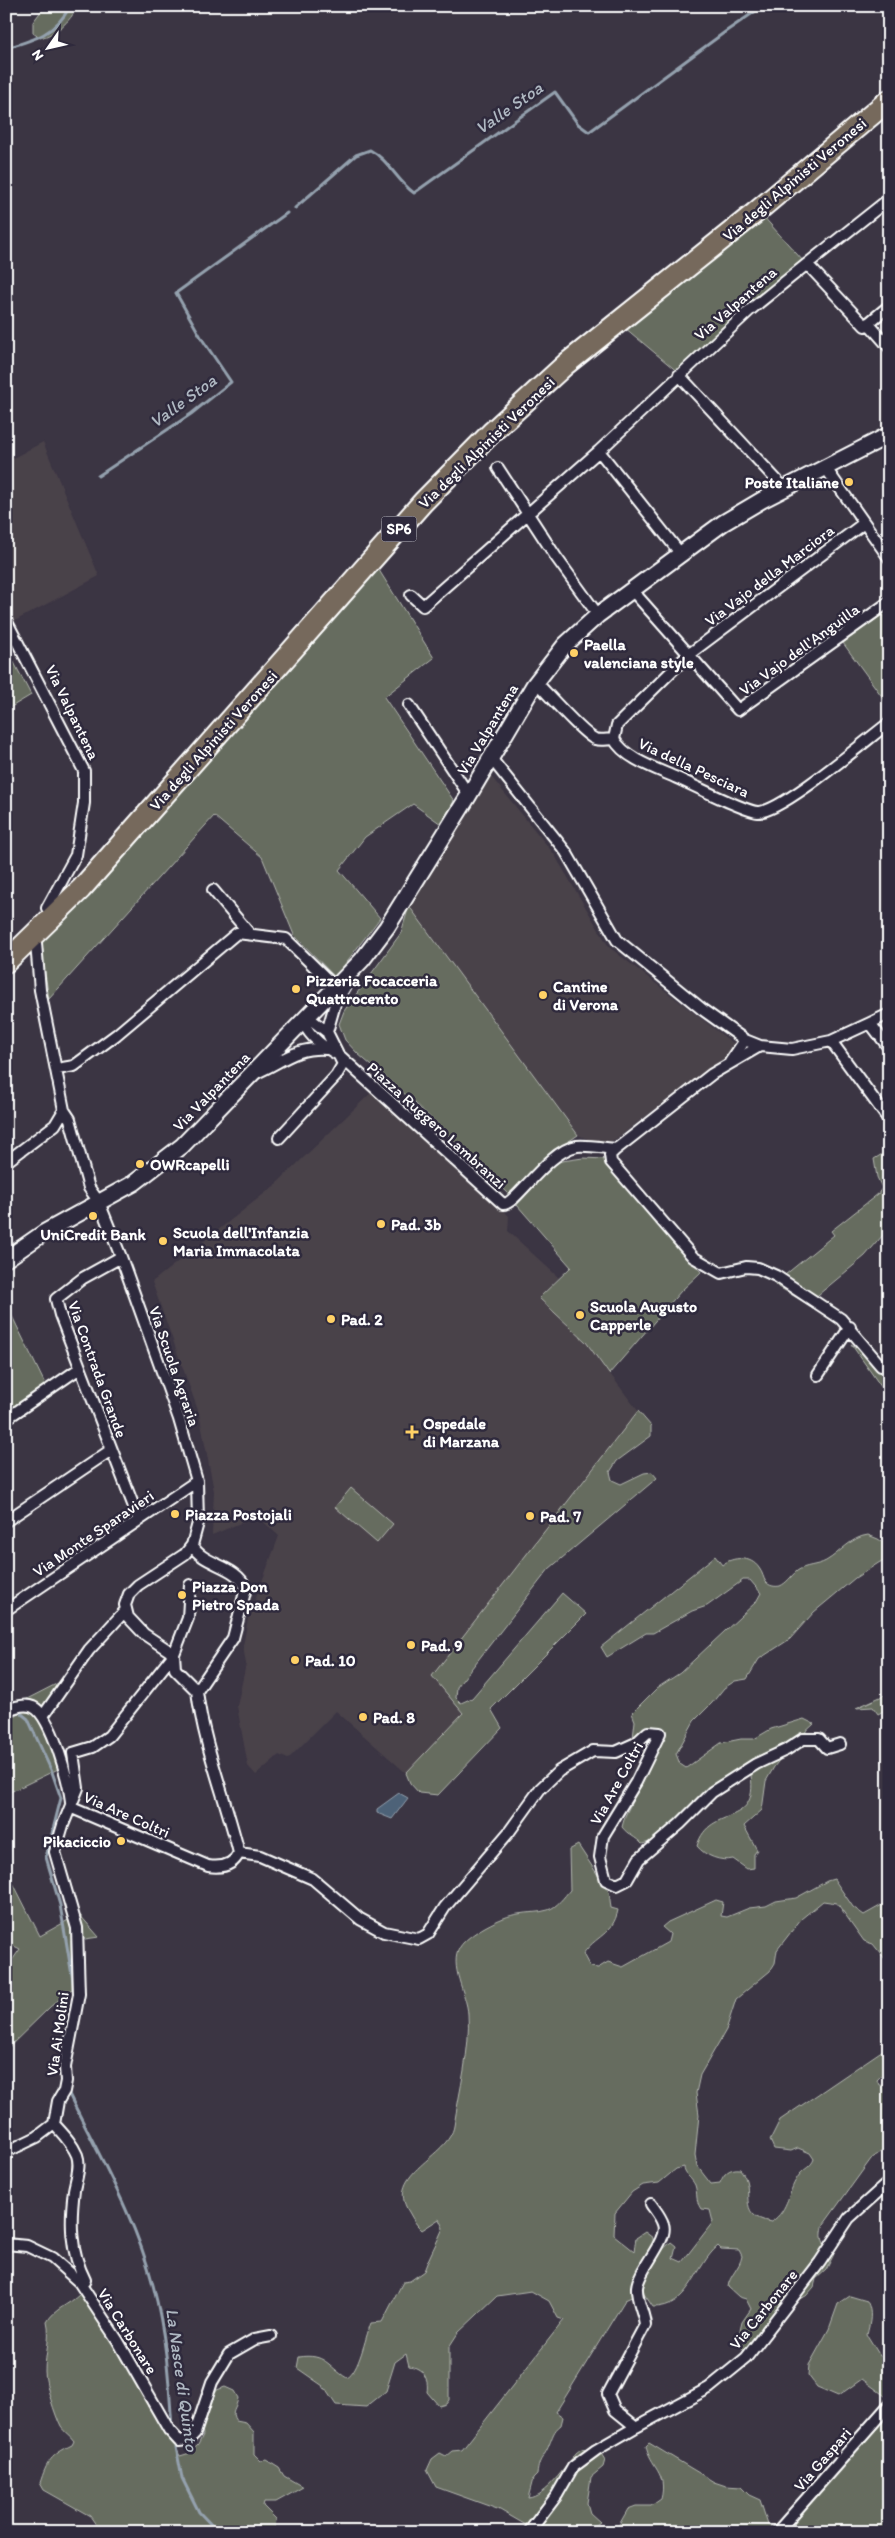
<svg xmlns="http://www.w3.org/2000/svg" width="895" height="2538" viewBox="0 0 895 2538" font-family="Itim,sans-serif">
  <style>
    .built { fill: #4a424a }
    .green { fill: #666c5f; stroke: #b2b6af; fill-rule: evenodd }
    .water { fill: #4d6278; stroke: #94a1ae }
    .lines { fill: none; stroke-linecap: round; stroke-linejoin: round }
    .stream { stroke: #94a1ae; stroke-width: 3 }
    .street-casing { stroke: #fff; stroke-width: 14 }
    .secondary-casing { stroke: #fff; stroke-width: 19 }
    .highway-casing { stroke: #fff; stroke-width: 24 }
    .street { stroke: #2f2a3d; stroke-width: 10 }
    .secondary { stroke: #2f2a3d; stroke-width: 15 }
    .highway { stroke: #76695c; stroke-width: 20 }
    .poi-dot { fill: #ffd166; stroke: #2f2a3d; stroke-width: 2 }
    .labels { text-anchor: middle; stroke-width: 5; stroke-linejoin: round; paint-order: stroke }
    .shield { fill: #2f2a3d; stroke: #c1bfc5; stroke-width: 1 }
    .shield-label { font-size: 15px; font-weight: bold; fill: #fff }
    .street-label { font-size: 16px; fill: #fff; stroke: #2f2a3d }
    .poi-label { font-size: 16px; font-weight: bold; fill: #fff; stroke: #2f2a3d; text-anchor: start }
    .water-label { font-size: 18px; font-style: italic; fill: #afb8c2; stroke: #2f2a3d }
  </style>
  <rect width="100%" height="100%" fill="#3b3543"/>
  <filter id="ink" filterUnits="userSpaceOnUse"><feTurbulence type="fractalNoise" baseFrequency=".02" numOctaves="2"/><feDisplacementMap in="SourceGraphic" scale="10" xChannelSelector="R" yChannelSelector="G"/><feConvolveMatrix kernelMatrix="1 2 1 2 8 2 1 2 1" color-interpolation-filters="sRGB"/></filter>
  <g filter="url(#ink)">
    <path class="built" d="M43 442 99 576 11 623 6 616V462Z
      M489 774 554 854 609 947 730 1041 745 1049 690 1083 616 1139 602 1145 578 1135 409 906 455 834Z
      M375 1089 509 1216 508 1231 559 1278 539 1298 586 1342 638 1411 433 1675 464 1713 406 1773 336 1711 288 1759 279 1755 256 1775 248 1766 237 1706 246 1664 243 1646 248 1619 279 1536 257 1516 212 1535 214 1491 199 1413 152 1282 274 1186Z"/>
    <path class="green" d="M45 6 77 7C71 21 55 35 40 38L33 33V22Z
      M762 215 804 262 679 373 625 328Z
      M377 567 434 658 384 697 454 801 441 824 413 804 365 837 339 870 380 918 335 977 294 935 262 857 214 816 49 999 40 940Z
      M889 610V706L843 643Z
      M7 649 31 695 6 710V650Z
      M409 906 578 1135 547 1156 510 1196 413 1101 358 1054 345 1040 339 1024 344 1011 401 933Z
      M889 1150V1228L865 1256 807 1304 774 1284 834 1235 831 1231 878 1194 882 1188 877 1177 874 1159Z
      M583 1158 605 1159 701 1272 681 1291 609 1374 586 1342 539 1298 571 1267 517 1205 555 1162Z
      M12 1316 47 1388 6 1417V1319Z
      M851 1344 889 1368V1398L856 1351Z
      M638 1411 651 1426V1436L617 1461 610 1472 612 1480 621 1484 644 1473 652 1472 657 1478 549 1569 457 1687 456 1698 461 1703 472 1698 562 1593 586 1614 491 1709 502 1728 438 1795 419 1793 410 1783 406 1773 463 1713 432 1676Z
      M351 1488 393 1524 377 1543 335 1507Z
      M868 1535 878 1539 889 1546V1560L880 1562 855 1578 814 1612 790 1639 759 1659 747 1679 735 1681 724 1688 712 1703 694 1721 676 1754 680 1764 686 1768 721 1743 741 1739H754L771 1729 804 1719 814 1724 790 1746 774 1767 766 1781 762 1810 744 1826 757 1850 754 1854V1868L747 1869 733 1859C721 1862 705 1856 697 1846 710 1802 762 1832 750 1769 742 1774 734 1778 727 1783 698 1803 678 1837 642 1844 636 1837 628 1835 622 1827L625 1816 665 1734 658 1728C651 1733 643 1740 633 1738L635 1721 632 1713 657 1688 680 1673 756 1602 761 1593 750 1580H743L707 1606 692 1611 653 1633H646L607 1657 601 1647 715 1556 722 1565C733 1556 751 1556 759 1568 763 1573 763 1578 766 1582 769 1586 775 1587 780 1586 787 1583 791 1576 797 1571 805 1565 817 1566 826 1561 840 1553 851 1537 868 1535Z
      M64 1680 44 1712 23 1701Z
      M889 1693V1708L878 1714 873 1707 856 1708Z
      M23 1711 42 1716 58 1769 6 1794V1721Z
      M6 1844 11 1850 7 1871 40 1936 79 1914 99 1937 71 1941 72 1989 50 2007 6 2050V1969L20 1949 6 1942Z
      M578 1845 609 1892 611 1908 618 1910C613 1935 595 1936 583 1954L590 1967 598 1968 608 1962 623 1967 668 1942 670 1934 662 1927 668 1922 716 1900 723 1902 721 1916 727 1917 749 1908 766 1906 776 1901 796 1898 827 1881 834 1879 853 1907 864 1915 889 1901V1964L873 1944 864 1941 837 1903 823 1901 801 1919 777 1950 775 1963 770 1971 736 1999 726 2030 700 2075 696 2093 699 2115 695 2155 697 2166 711 2184 720 2183C724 2173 729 2168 740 2169 758 2190 733 2215 771 2222 790 2210 787 2190 800 2174 805 2168 811 2167 814 2159L810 2153 798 2148 791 2151 774 2149 770 2140 780 2120 889 2046V2068L877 2080 879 2085 889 2087V2146L871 2159 824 2224C819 2238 823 2245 834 2254L826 2270 816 2279 814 2287 806 2296 787 2304 777 2327 746 2353 737 2343 742 2322 751 2309 746 2299 739 2297 728 2287C729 2276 740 2268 742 2256L739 2250 721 2249 718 2246C695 2265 690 2308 653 2307L644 2294H638L625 2300 556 2412 563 2417 561 2425C553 2431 553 2436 549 2445 544 2459 539 2456 537 2475L533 2479 528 2498C545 2497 566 2466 576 2453L581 2449 600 2452 605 2460 603 2467 591 2477 587 2503 590 2513 600 2522 592 2528V2532H538L500 2510 436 2487 427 2470 432 2459 440 2453 446 2456 452 2451 462 2450 564 2320 558 2318 549 2301 531 2291 497 2296 458 2333 449 2347V2400L446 2404 439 2406 427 2392C429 2378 423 2368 409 2366L406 2354 395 2362 386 2391 366 2407 336 2405 323 2386 297 2368 299 2357C326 2353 327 2366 347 2378 359 2372 365 2338 371 2323L382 2322 403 2282 410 2281 424 2271C429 2256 437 2243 443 2228L439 2219 422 2230C416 2225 413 2219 409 2212 384 2173 449 2157 454 2126 459 2092 471 2048 468 2014 467 1994 448 1965 460 1947 468 1934 502 1916 518 1914 527 1912 539 1913 548 1910 557 1907 564 1897 570 1890L569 1850ZM684 2167C684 2175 691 2177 695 2185 698 2194 695 2200 701 2209L710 2210 713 2222 682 2262 673 2258 676 2246 671 2242 660 2252H654L653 2238 645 2232 636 2238 634 2251 614 2235 615 2213 632 2192 643 2185 659 2183 676 2169Z
      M80 2294 96 2314 146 2391 148 2407 167 2429 180 2456 190 2453 198 2445 203 2435 201 2422 217 2390 225 2387 234 2391 238 2398C237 2408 229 2411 236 2421L246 2423 254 2432V2454L261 2461 266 2460 279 2468 284 2476 303 2487 276 2502H264L263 2506 276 2519 275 2528 270 2532H101L90 2516 44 2490 40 2483C47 2461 51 2455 72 2445L74 2441C70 2435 64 2432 61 2427 55 2415 45 2384 45 2371 45 2354 51 2338 47 2322 55 2308 69 2305 80 2294Z
      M850 2296 867 2301C873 2313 870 2322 867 2335L880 2356 889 2359V2399L862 2379 838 2396 817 2387 808 2375 809 2365 829 2329 838 2304Z
      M889 2406V2532H780Z
      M649 2443 714 2482 726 2486 741 2487 749 2495 760 2500 768 2525 778 2532H615L628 2509 636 2506H651L661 2499C668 2472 650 2468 646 2446Z"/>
    <path class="water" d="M399 1793 408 1798 392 1819 377 1813V1809Z"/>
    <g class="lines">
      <path class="stream" d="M6 48C34 40 56 34 70 6
        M295 208 356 155 370 150C388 159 397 181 414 193L555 92 578 124 589 132 725 32 763 6
        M98 476 191 414 231 382 202 339 176 293 287 213
        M15 1711H18L28 1719 52 1772 61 1798 46 1857 60 1905 74 1987
        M67 2090C97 2152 136 2218 153 2285 166 2333 169 2380 172 2429
        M175 2442 182 2478 199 2512 218 2532"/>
      <defs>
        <path id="street" d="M807 264 889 199
          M868 323 889 347
          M679 375 784 488
          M825 467 889 558
          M498 468 556 557 598 615
          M680 553 599 451 750 310 807 264 865 326 889 306
          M631 589 738 710 889 602
          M411 595 423 606 599 451
          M6 620 84 771V803L76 855 47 908
          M536 682C547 693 584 735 595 739 601 741 607 739 614 739
          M409 705 469 795
          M614 739 617 725 688 655 864 523
          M614 739C625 759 657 769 677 778 691 784 746 812 758 812 782 812 865 741 889 723
          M490 757 566 852 617 940 703 1010 745 1040 760 1046 792 1049 831 1041 889 1120
          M213 890 249 933
          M36 943 40 990 64 1110 70 1119 89 1188 99 1202 121 1257 179 1419 197 1481 198 1523 192 1545 185 1554 138 1585 129 1594 125 1605 128 1617 144 1634 174 1654
          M889 1014 870 1023 889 1048
          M303 1022C311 1039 324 1047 340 1056L503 1204C516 1205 547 1151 577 1146 589 1145 604 1148 616 1149
          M327 1032 335 1004 350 979
          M831 1041 870 1023
          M760 1046 712 1074 615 1150 610 1155 611 1162 693 1257 721 1273 746 1267 758 1268 776 1276 841 1319 881 1366
          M730 1062 745 1040
          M57 1069 74 1066 116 1035 237 933 286 939 336 988
          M256 1073C282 1062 295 1047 326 1049
          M279 1138 336 1076 343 1064 327 1032 308 1017
          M6 1162 55 1125 64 1110
          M121 1257 83 1278 56 1299 60 1315 139 1520
          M818 1375 850 1327
          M6 1419 80 1368
          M6 1521 111 1450
          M192 1545C203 1566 236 1564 246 1588L233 1638 197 1691
          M6 1610 197 1481
          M174 1654 175 1669 197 1691
          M6 1711C14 1707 24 1703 33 1707 51 1714 70 1784 71 1803
          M43 1716 89 1650 125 1611
          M72 1808 208 1866C221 1868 233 1866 239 1853 226 1799 204 1747 197 1691
          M239 1853 260 1856 313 1879 360 1919 384 1932 419 1939 428 1934 445 1907 509 1832 540 1789 559 1771 593 1751 616 1752 636 1743 648 1732 660 1733 636 1782 603 1836 600 1857 606 1880 617 1885 627 1880 639 1859 680 1824 712 1792 756 1764 786 1750 803 1739H819L827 1748 840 1744
          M6 2152 37 2137 54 2124
          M6 2244 27 2246 52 2258 79 2282 118 2341 169 2430 179 2441 188 2440 195 2433 212 2382 229 2354 255 2339 271 2336
          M79 2282H84L85 2280C70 2251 70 2221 74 2190 76 2179 81 2166 77 2155 72 2143 63 2134 54 2124L58 2101 64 2091 66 2081 65 2067 79 1994 77 1928 55 1852 63 1825 78 1788 73 1753 93 1747 109 1736 174 1654 188 1618 190 1585
          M636 2427 615 2410 608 2394 645 2325C644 2312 636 2300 637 2287 639 2268 669 2240 663 2224 661 2217 655 2210 651 2204
          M529 2532 557 2495 573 2467 596 2450 636 2427 709 2388 746 2358 820 2262 849 2218 889 2182
          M777 2532 889 2405"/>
        <path id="secondary" d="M6 1259 45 1232 134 1183 182 1146 362 960 387 927 469 795 534 685 565 645 598 615 723 523 762 500 889 435"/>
        <path id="highway" d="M6 962 81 889 423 502 493 431 566 364 755 213 889 100"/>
      </defs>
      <use href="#street" class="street-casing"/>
      <use href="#secondary" class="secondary-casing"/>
      <use href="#highway" class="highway-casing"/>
      <use href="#street" class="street"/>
      <use href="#secondary" class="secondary"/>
      <use href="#highway" class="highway"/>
    </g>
  </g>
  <g class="poi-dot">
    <circle cx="849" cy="482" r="5"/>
    <circle cx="574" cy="653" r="5"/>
    <circle cx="296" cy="989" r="5"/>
    <circle cx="543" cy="995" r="5"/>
    <circle cx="140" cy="1164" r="5"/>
    <circle cx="93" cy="1216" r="5"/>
    <circle cx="381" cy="1224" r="5"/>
    <circle cx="163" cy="1241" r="5"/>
    <circle cx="580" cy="1315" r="5"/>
    <circle cx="331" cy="1319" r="5"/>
    <path d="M409.5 1424.5h5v5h5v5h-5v5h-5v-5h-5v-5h5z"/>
    <circle cx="175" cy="1514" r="5"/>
    <circle cx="530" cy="1516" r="5"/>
    <circle cx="182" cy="1595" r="5"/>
    <circle cx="411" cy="1645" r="5"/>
    <circle cx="295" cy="1660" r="5"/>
    <circle cx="363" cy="1717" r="5"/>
    <circle cx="121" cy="1841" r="5"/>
  </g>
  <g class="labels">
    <rect class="shield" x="381.5" y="516.5" width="35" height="25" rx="4"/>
    <g class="shield-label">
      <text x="399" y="534">SP6</text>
    </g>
    <g class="street-label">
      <text transform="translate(794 179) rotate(-40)" y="6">Via degli Alpinisti Veronesi</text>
      <text transform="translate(735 303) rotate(-41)" y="6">Via Valpantena</text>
      <text transform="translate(486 442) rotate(-44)" y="6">Via degli Alpinisti Veronesi</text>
      <text transform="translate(769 575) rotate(-37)" y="6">Via Vajo della Marciora</text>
      <text transform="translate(799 649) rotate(-36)" y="6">Via Vajo dell'Anguilla</text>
      <text transform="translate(73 712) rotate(64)" y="6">Via Valpantena</text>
      <text transform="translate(487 729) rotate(-59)" y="6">Via Valpantena</text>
      <text transform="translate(213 740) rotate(-48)" y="6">Via degli Alpinisti Veronesi</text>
      <text transform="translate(694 767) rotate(25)" y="6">Via della Pesciara</text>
      <text transform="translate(211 1091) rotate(-46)" y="6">Via Valpantena</text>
      <text transform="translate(437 1125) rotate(42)" y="6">Piazza Ruggero Lambranzi</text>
      <text transform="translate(175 1366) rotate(71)" y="6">Via Scuola Agraria</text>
      <text transform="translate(98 1369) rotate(70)" y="6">Via Contrada Grande</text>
      <text transform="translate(93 1533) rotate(-34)" y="6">Via Monte Sparavieri</text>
      <text transform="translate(616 1783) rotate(-61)" y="6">Via Are Coltri</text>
      <text transform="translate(127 1814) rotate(24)" y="6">Via Are Coltri</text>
      <text transform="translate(57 2034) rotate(-82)" y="6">Via Ai Molini</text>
      <text transform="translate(763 2309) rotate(-51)" y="6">Via Carbonare</text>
      <text transform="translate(128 2331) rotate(58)" y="6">Via Carbonare</text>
      <text transform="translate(822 2459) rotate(-49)" y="6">Via Gaspari</text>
    </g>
    <g class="poi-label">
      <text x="839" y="488" text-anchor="end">Poste Italiane</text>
      <text x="584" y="650">Paella<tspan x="584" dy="18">valenciana style</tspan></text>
      <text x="306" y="986">Pizzeria Focacceria<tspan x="306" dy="18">Quattrocento</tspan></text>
      <text x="553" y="992">Cantine<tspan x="553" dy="18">di Verona</tspan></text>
      <text x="150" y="1170">OWRcapelli</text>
      <text x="391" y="1230">Pad. 3b</text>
      <text x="173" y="1238">Scuola dell'Infanzia<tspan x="173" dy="18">Maria Immacolata</tspan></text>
      <text x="93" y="1240" text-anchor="middle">UniCredit Bank</text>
      <text x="590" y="1312">Scuola Augusto<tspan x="590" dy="18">Capperle</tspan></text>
      <text x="341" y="1325">Pad. 2</text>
      <text x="423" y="1429">Ospedale<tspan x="423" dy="18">di Marzana</tspan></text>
      <text x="185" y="1520">Piazza Postojali</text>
      <text x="540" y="1522">Pad. 7</text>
      <text x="192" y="1592">Piazza Don<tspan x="192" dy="18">Pietro Spada</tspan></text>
      <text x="421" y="1651">Pad. 9</text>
      <text x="305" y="1666">Pad. 10</text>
      <text x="373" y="1723">Pad. 8</text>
      <text x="111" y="1847" text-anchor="end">Pikaciccio</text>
    </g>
    <g class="water-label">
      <text transform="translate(509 108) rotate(-35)" y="6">Valle Stoa</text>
      <text transform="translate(183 401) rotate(-36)" y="6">Valle Stoa</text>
      <text transform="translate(182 2380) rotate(82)" y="6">La Nasce di Quinto</text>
    </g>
  </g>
  <rect width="895" height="2538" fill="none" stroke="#2f2a3d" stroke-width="25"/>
  <rect x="12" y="12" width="870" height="2513" fill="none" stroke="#fff" stroke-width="2" filter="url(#ink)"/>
  <g transform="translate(48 48) rotate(236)" stroke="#2f2a3d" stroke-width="4" paint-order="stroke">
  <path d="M0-4L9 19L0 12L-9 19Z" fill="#ffffff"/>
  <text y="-8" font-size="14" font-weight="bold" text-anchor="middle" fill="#ffffff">N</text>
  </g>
</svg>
